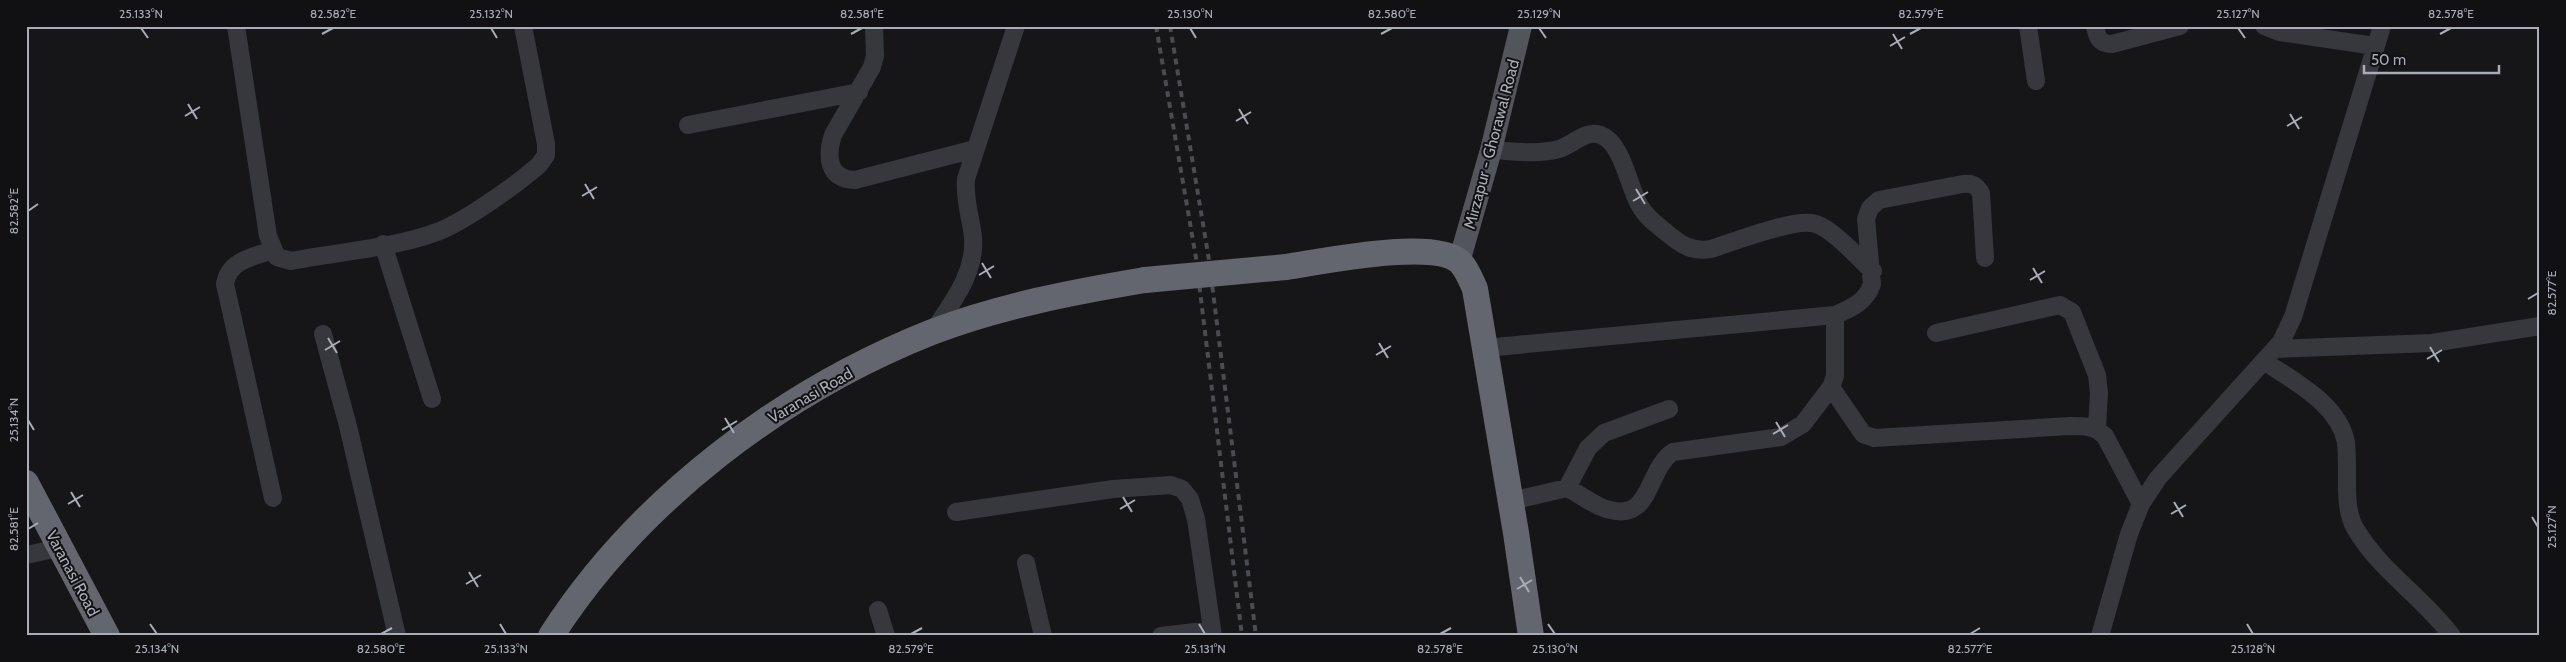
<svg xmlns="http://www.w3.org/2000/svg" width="2566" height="662" viewBox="0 0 2566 662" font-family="Cabin,sans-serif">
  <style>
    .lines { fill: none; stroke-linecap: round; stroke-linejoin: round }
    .minor { stroke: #37383d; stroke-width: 18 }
    .major { stroke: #53555c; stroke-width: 22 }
    .highway { stroke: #63666e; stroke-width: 26 }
    .rail { stroke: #4a4c52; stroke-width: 4; stroke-dasharray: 6 5; stroke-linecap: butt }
    .highway-bridge { stroke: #63666e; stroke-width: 26 }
    .ticks { fill: none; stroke: #a8adb8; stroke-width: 2 }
    .labels { text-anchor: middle; stroke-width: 4; stroke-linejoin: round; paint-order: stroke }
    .street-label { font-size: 16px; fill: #a8adb8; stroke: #111113 }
    .neatline { fill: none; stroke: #a8adb8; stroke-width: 2 }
    .ticks-label { font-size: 12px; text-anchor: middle; fill: #a8adb8 }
  </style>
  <rect width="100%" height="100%" fill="#161618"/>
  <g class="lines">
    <path class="minor" d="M236 26 268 236 277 257 291 261C337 252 394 248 437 232 464 222 516 185 539 165L546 155V144L523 26
      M874 26 875 56 872 67 833 135C826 157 828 179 855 180L975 149
      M2028 26 2036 81
      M2095 26C2097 38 2100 44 2112 44L2180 26
      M2264 26 2279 32 2375 46
      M688 125 859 92
      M1491 150C1513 151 1537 155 1559 149 1572 145 1587 129 1601 135 1623 144 1628 186 1640 206 1646 217 1657 225 1667 233 1681 245 1692 252 1711 249 1733 242 1796 217 1816 224 1834 230 1858 258 1873 271
      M383 244 432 399
      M933 332C951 303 976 274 973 237 971 218 964 199 966 179L1016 26
      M1936 333 2060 305 2072 312 2097 375 2099 393 2097 428
      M323 334 348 426 397 636
      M1485 348 1835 315C1852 308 1866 302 1872 284L1866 219 1870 208 1879 200 1963 184C1972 183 1976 185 1981 193L1985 258
      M2275 349 2432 343 2540 326
      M2264 361C2294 382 2338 403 2346 442 2347 452 2347 463 2347 473 2347 491 2346 512 2355 528 2380 571 2423 597 2452 636
      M1831 387 1863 434 1874 438 2070 426C2085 426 2094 426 2105 436L2141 504
      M1567 488 1588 448 1604 433 1669 409
      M273 498 225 284C229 260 253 257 273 250
      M1511 501 1567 488C1578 493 1589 502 1601 507 1653 528 1645 470 1673 452L1781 437 1803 424 1831 387 1835 376V315
      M956 512 1113 489 1171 485 1182 489 1190 499 1196 519 1213 636
      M26 555 59 548
      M1026 563 1043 636
      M878 610 886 636
      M1161 636 1212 630
      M2100 636 2129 534 2141 504 2158 478 2281 342 2293 317 2382 26"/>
    <path class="major" d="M1459 262 1491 150 1521 26"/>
    <path class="highway" d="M1286 267C1321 262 1434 238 1460 262 1467 269 1471 280 1475 289L1516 533 1531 636
      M26 483 107 636
      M551 636C638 500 783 391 932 332 1000 306 1073 292 1145 280"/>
    <path class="rail" d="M1156 26 1196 258 1242 636
      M1170 26 1209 260 1256 636"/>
    <path class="highway-bridge" d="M1145 280 1286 267"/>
  </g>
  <path class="ticks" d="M141 28 148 38M491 28 497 38M1190 28 1196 38M1539 28 1546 38M2238 28 2245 38M322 34 333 28M851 34 862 28M1381 34 1392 28M1893 34 1902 49M1910 34 1921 28M2440 34 2451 28M1890 46 1905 37M188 104 197 119M1239 109 1248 124M2290 114 2299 129M185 116 200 107M1236 121 1251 112M2287 126 2302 117M585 184 594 199M1636 189 1645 204M582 196 597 187M1633 201 1648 192M28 211 38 204M982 263 991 278M2033 268 2042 283M979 275 994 266M2030 280 2045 271M2528 299 2538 293M328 338 337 353M1379 343 1388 358M2430 347 2439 362M325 350 340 341M1376 355 1391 346M2427 359 2442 350M725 418 734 433M28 420 34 430M1776 422 1785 437M722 430 737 421M1773 434 1788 425M71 492 80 507M1123 497 1132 512M2174 502 2183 517M68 504 83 495M1120 509 1135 500M2171 514 2186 505M2532 517 2538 527M28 529 38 523M469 572 478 587M1520 577 1529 592M466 584 481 575M1517 589 1532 580M150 624 157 634M500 624 506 634M1199 624 1205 634M1548 624 1555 634M2247 624 2253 634M381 634 392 628M911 634 922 628M1440 634 1451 628M1970 634 1980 628"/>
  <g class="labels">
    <g class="street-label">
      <text transform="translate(1491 144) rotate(-75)" y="6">Mirzapur - Ghorawal Road</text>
      <text transform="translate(810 395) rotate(-30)" y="6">Varanasi Road</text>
      <text transform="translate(73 573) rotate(62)" y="6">Varanasi Road</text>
    </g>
  </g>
  <rect width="2566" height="662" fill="none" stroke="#111113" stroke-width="55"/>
  <path d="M2364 65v8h135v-8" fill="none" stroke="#a8adb8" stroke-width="2.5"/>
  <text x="2371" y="65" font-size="15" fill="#a8adb8" stroke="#111113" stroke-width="4" paint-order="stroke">50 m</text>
  <rect x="28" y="28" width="2510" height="606" class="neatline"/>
  <g class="ticks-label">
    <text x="141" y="18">25.133°N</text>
    <text x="333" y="18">82.582°E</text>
    <text x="491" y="18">25.132°N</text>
    <text x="862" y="18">82.581°E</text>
    <text x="1190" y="18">25.130°N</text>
    <text x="1392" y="18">82.580°E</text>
    <text x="1539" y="18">25.129°N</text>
    <text x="1921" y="18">82.579°E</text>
    <text x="2238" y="18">25.127°N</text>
    <text x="2451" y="18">82.578°E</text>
    <text transform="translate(14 211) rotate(-90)" y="4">82.582°E</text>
    <text transform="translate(2552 293) rotate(-90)" y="4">82.577°E</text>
    <text transform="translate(14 420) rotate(-90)" y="4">25.134°N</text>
    <text transform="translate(2552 527) rotate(-90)" y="4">25.127°N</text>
    <text transform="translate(14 529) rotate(-90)" y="4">82.581°E</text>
    <text x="157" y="653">25.134°N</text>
    <text x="381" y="653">82.580°E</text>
    <text x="506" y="653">25.133°N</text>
    <text x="911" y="653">82.579°E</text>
    <text x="1205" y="653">25.131°N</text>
    <text x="1440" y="653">82.578°E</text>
    <text x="1555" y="653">25.130°N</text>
    <text x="1970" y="653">82.577°E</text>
    <text x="2253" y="653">25.128°N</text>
  </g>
</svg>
